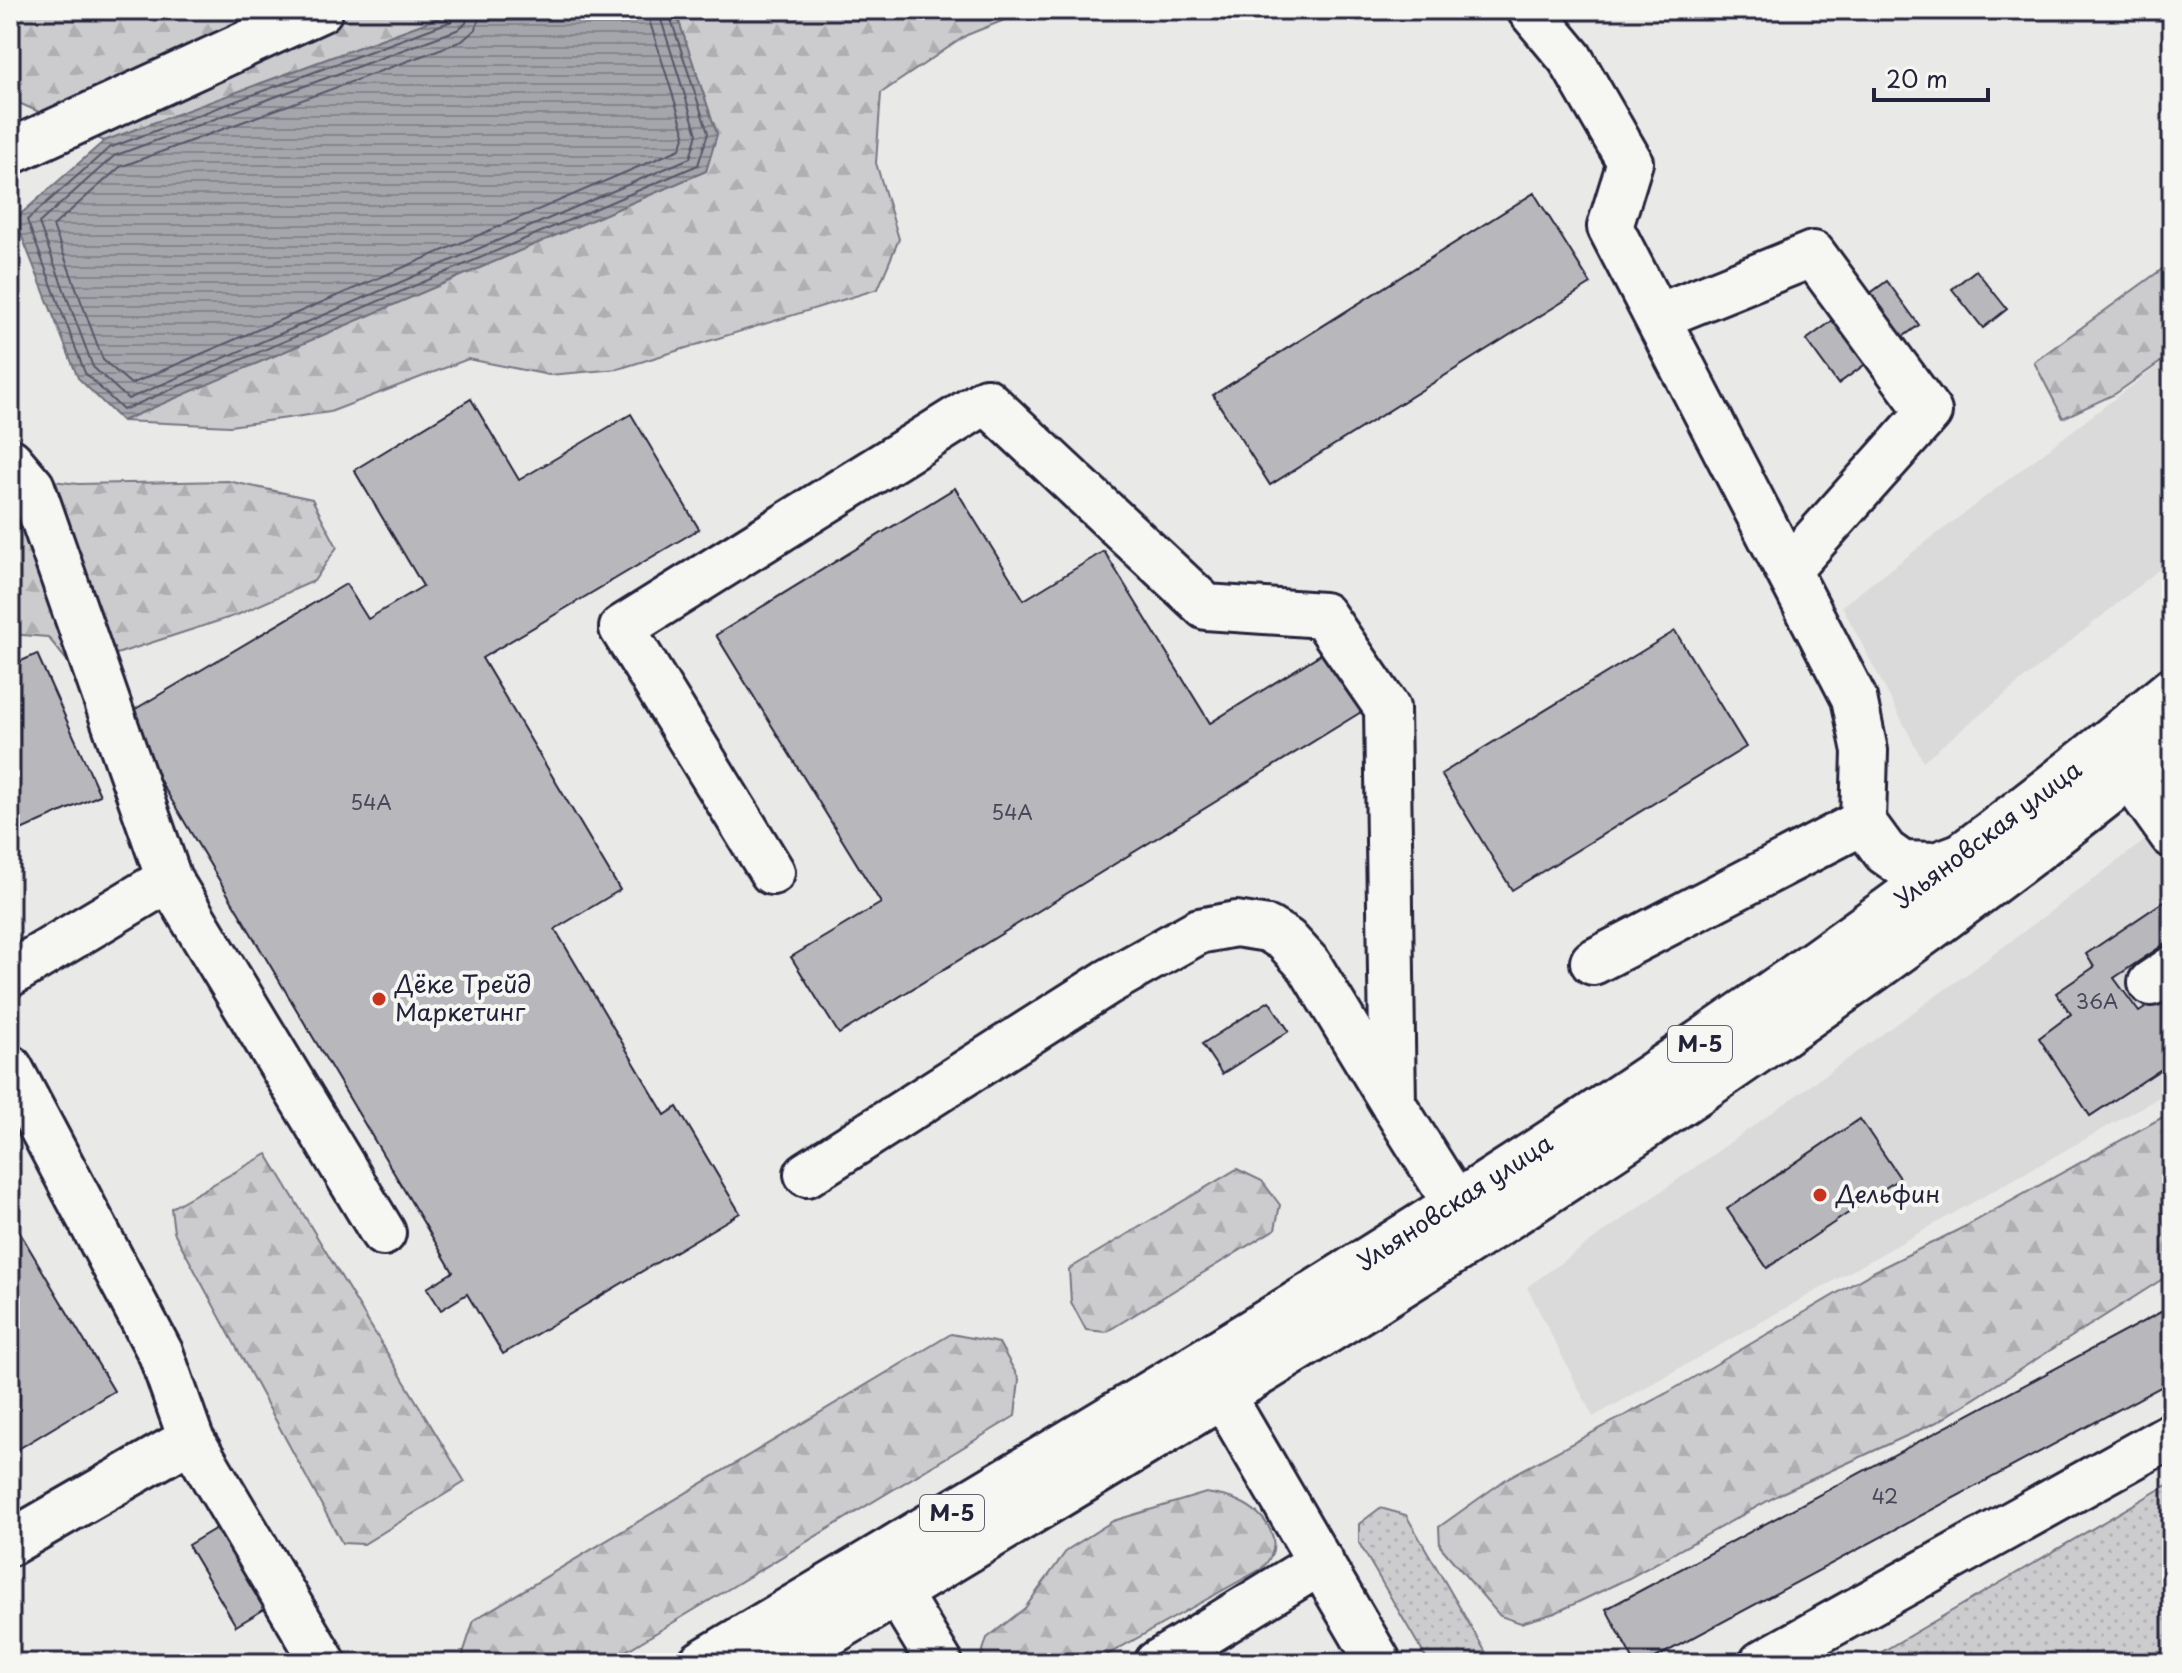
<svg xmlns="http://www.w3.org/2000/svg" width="2182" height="1673" viewBox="0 0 2182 1673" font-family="'Playpen Sans',sans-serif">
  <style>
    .built { fill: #dadada }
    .grass { fill: url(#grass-dots); stroke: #777784; stroke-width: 2 }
    .forest { fill: url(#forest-firs); stroke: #777784; stroke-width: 2 }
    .water { fill: url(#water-rules); stroke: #71717f; stroke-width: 2 }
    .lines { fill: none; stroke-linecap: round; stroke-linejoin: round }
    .shore { stroke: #565668; stroke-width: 2 }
    .building { fill: #b8b8bc; stroke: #22223b; stroke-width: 2 }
    .minor-casing { stroke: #22223b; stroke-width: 50 }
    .highway-casing { stroke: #22223b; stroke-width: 50 }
    .minor { stroke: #f6f6f2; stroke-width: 44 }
    .highway { stroke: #f6f6f2; stroke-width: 44 }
    .poi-dot { fill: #c8321e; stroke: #f6f6f2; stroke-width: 3 }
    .labels { text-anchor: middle; stroke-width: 8; stroke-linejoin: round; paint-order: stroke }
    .number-label { font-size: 20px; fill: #48485b }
    .shield { fill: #f6f6f2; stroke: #626272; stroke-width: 2 }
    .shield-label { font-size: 22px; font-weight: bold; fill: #22223b }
    .street-label { font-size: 24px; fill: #22223b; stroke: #f6f6f2 }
    .poi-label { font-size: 24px; fill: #22223b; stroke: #f6f6f2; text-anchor: start }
  </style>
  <defs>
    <pattern id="grass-dots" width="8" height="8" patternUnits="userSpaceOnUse" patternTransform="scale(2)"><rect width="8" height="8" fill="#ccccce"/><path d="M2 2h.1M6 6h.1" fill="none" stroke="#afafb2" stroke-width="1.8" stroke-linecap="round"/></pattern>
    <pattern id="forest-firs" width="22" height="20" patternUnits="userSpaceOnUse" patternTransform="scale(2)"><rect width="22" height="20" fill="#ccccce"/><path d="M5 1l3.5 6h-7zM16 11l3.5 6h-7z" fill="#afafb2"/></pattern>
    <pattern id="water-rules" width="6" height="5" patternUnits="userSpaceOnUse" patternTransform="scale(2)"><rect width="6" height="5" fill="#a5a5ac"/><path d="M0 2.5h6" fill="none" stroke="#86868d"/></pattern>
  </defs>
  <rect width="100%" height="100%" fill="#e9e9e7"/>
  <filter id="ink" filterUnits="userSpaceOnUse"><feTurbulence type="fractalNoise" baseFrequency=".0125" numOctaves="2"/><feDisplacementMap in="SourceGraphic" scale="16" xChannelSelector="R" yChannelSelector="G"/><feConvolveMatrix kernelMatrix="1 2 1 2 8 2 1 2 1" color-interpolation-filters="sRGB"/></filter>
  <g filter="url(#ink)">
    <path class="built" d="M2172 355V559L1923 761 1842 606Z
      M2172 820V1090L1593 1417 1527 1287 1971 971Z"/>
    <path class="grass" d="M2172 1482V1663H1863Z
      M1380 1508 1406 1515 1492 1663H1429L1359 1543V1524Z"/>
    <path class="forest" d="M10 10H460L104 141 10 99Z
      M675 10H1029L967 35 881 93 876 163 899 239 878 289 618 369 549 375 468 359 330 412 230 426 122 421 706 171 717 134Z
      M2172 262V354L2115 394 2063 418 2034 362Z
      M10 476 78 484 228 481 312 499 337 547 314 581 237 615 73 668 48 637 10 634Z
      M2172 1112V1273L1939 1421 1782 1493 1629 1578 1555 1613 1521 1623 1500 1616 1440 1546 1439 1527 1509 1477 1667 1393 1875 1271 1966 1226Z
      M267 1154 465 1482 364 1544 342 1543 174 1232 171 1208Z
      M1237 1169 1262 1181 1280 1205 1275 1229 1106 1332 1086 1330 1071 1302 1069 1269Z
      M951 1334 999 1343 1019 1379 1015 1416 606 1663H466L463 1654 474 1620Z
      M1206 1493C1216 1495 1228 1496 1238 1501 1267 1514 1288 1544 1261 1569L1105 1656 1087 1658 1065 1654 1041 1663H979L987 1638 1025 1608 1067 1550 1113 1521Z"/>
    <path class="water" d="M460 10H675L717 134 706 171 122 421 78 378 15 219 104 141Z"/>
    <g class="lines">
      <path class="shore" d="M459 10 452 21 109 148 27 220 85 373 123 410 698 165 708 133 668 10
        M469 10 466 23 457 30 114 156 39 223 93 367 128 399 690 158 697 134 658 10
        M481 10 476 29 462 41 120 167 53 226 103 360 131 384 680 149 685 134 646 10"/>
    </g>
    <path class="building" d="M1534 193 1591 284 1270 485 1213 395Z
      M1976 270 2007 309 1983 328 1952 289Z
      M1887 281 1919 325 1838 384 1806 340Z
      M471 399 519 480 631 414 699 529 482 658 620 890 555 929 665 1115 677 1107 740 1213 503 1354 467 1294 441 1310 427 1288 453 1272 122 717 346 584 368 619 423 586 354 470Z
      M955 488 1024 600 1104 551 1210 723 1329 649 1366 709 839 1034 791 957 881 903 716 635Z
      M1675 631 1746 747 1512 890 1441 774Z
      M37 654 100 795 12 834 10 666Z
      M2172 896V939L2114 978 2139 1012 2172 990V1062L2090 1116 2039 1038 2071 1014 2056 993 2094 967 2086 954Z
      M1269 1001 1289 1031 1222 1074 1202 1044Z
      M1860 1119 1900 1178 1767 1268 1727 1209Z
      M10 1216 114 1391 10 1454Z
      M2172 1306V1381L1646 1663H1635L1606 1609Z
      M248 1509 297 1590 236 1626 188 1545Z"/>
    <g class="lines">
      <defs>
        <path id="minor" d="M1530 10 1570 58 1630 162 1610 227 1854 698 1865 751 1863 822 1885 852 1902 864 1936 865 1963 855
          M10 152 320 10
          M1657 317 1813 254 1929 412 1788 570
          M10 461 32 487 169 879 383 1233
          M2130 776 2172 835
          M772 872 622 628 986 401 1206 607 1323 615 1387 708 1393 1104 1455 1203
          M1593 962 1863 822
          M10 974 169 879
          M2151 983 2172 969
          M10 1068 161 1354 191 1439 324 1663
          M807 1174 1108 982 1199 931 1236 924 1268 929 1286 940 1309 965 1392 1102
          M1223 1396 1379 1663
          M10 1543 191 1439
          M897 1592 940 1663
          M1157 1663 1321 1562
          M1762 1663 2172 1435"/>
        <path id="highway" d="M701 1663C1205 1361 1718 1066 2172 690
          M780 1663C1256 1376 1740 1094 2172 742"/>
      </defs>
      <use href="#minor" class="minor-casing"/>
      <use href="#highway" class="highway-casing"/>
      <use href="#minor" class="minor"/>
      <use href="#highway" class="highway"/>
    </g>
  </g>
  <g class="poi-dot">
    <circle cx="379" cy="999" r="8"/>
    <circle cx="1820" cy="1195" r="8"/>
  </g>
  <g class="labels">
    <g class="number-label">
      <text x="371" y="810">54А</text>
      <text x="1012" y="820">54А</text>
      <text x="2097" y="1009">36А</text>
      <text x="1885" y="1504">42</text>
    </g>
    <g class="shield">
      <rect x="1668" y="1026" width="64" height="36" rx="6"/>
      <rect x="920" y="1495" width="64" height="36" rx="6"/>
    </g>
    <g class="shield-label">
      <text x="1700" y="1052">М-5</text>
      <text x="952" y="1521">М-5</text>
    </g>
    <g class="street-label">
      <text transform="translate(1988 835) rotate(-37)" y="8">Ульяновская улица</text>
      <text transform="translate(1455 1203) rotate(-33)" y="8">Ульяновская улица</text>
    </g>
    <g class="poi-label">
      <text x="395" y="993">Дёке Трейд<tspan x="395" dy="28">Маркетинг</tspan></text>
      <text x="1836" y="1203">Дельфин</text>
    </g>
  </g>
  <rect width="2182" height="1673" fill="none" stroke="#f6f6f2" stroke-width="40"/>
  <rect x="20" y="20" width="2142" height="1633" fill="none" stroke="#22223b" stroke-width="3" filter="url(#ink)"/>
  <path d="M1874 88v12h114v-12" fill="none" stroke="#22223b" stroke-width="4"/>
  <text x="1886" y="88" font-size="24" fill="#22223b" stroke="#f6f6f2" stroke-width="6" paint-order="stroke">20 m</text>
</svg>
